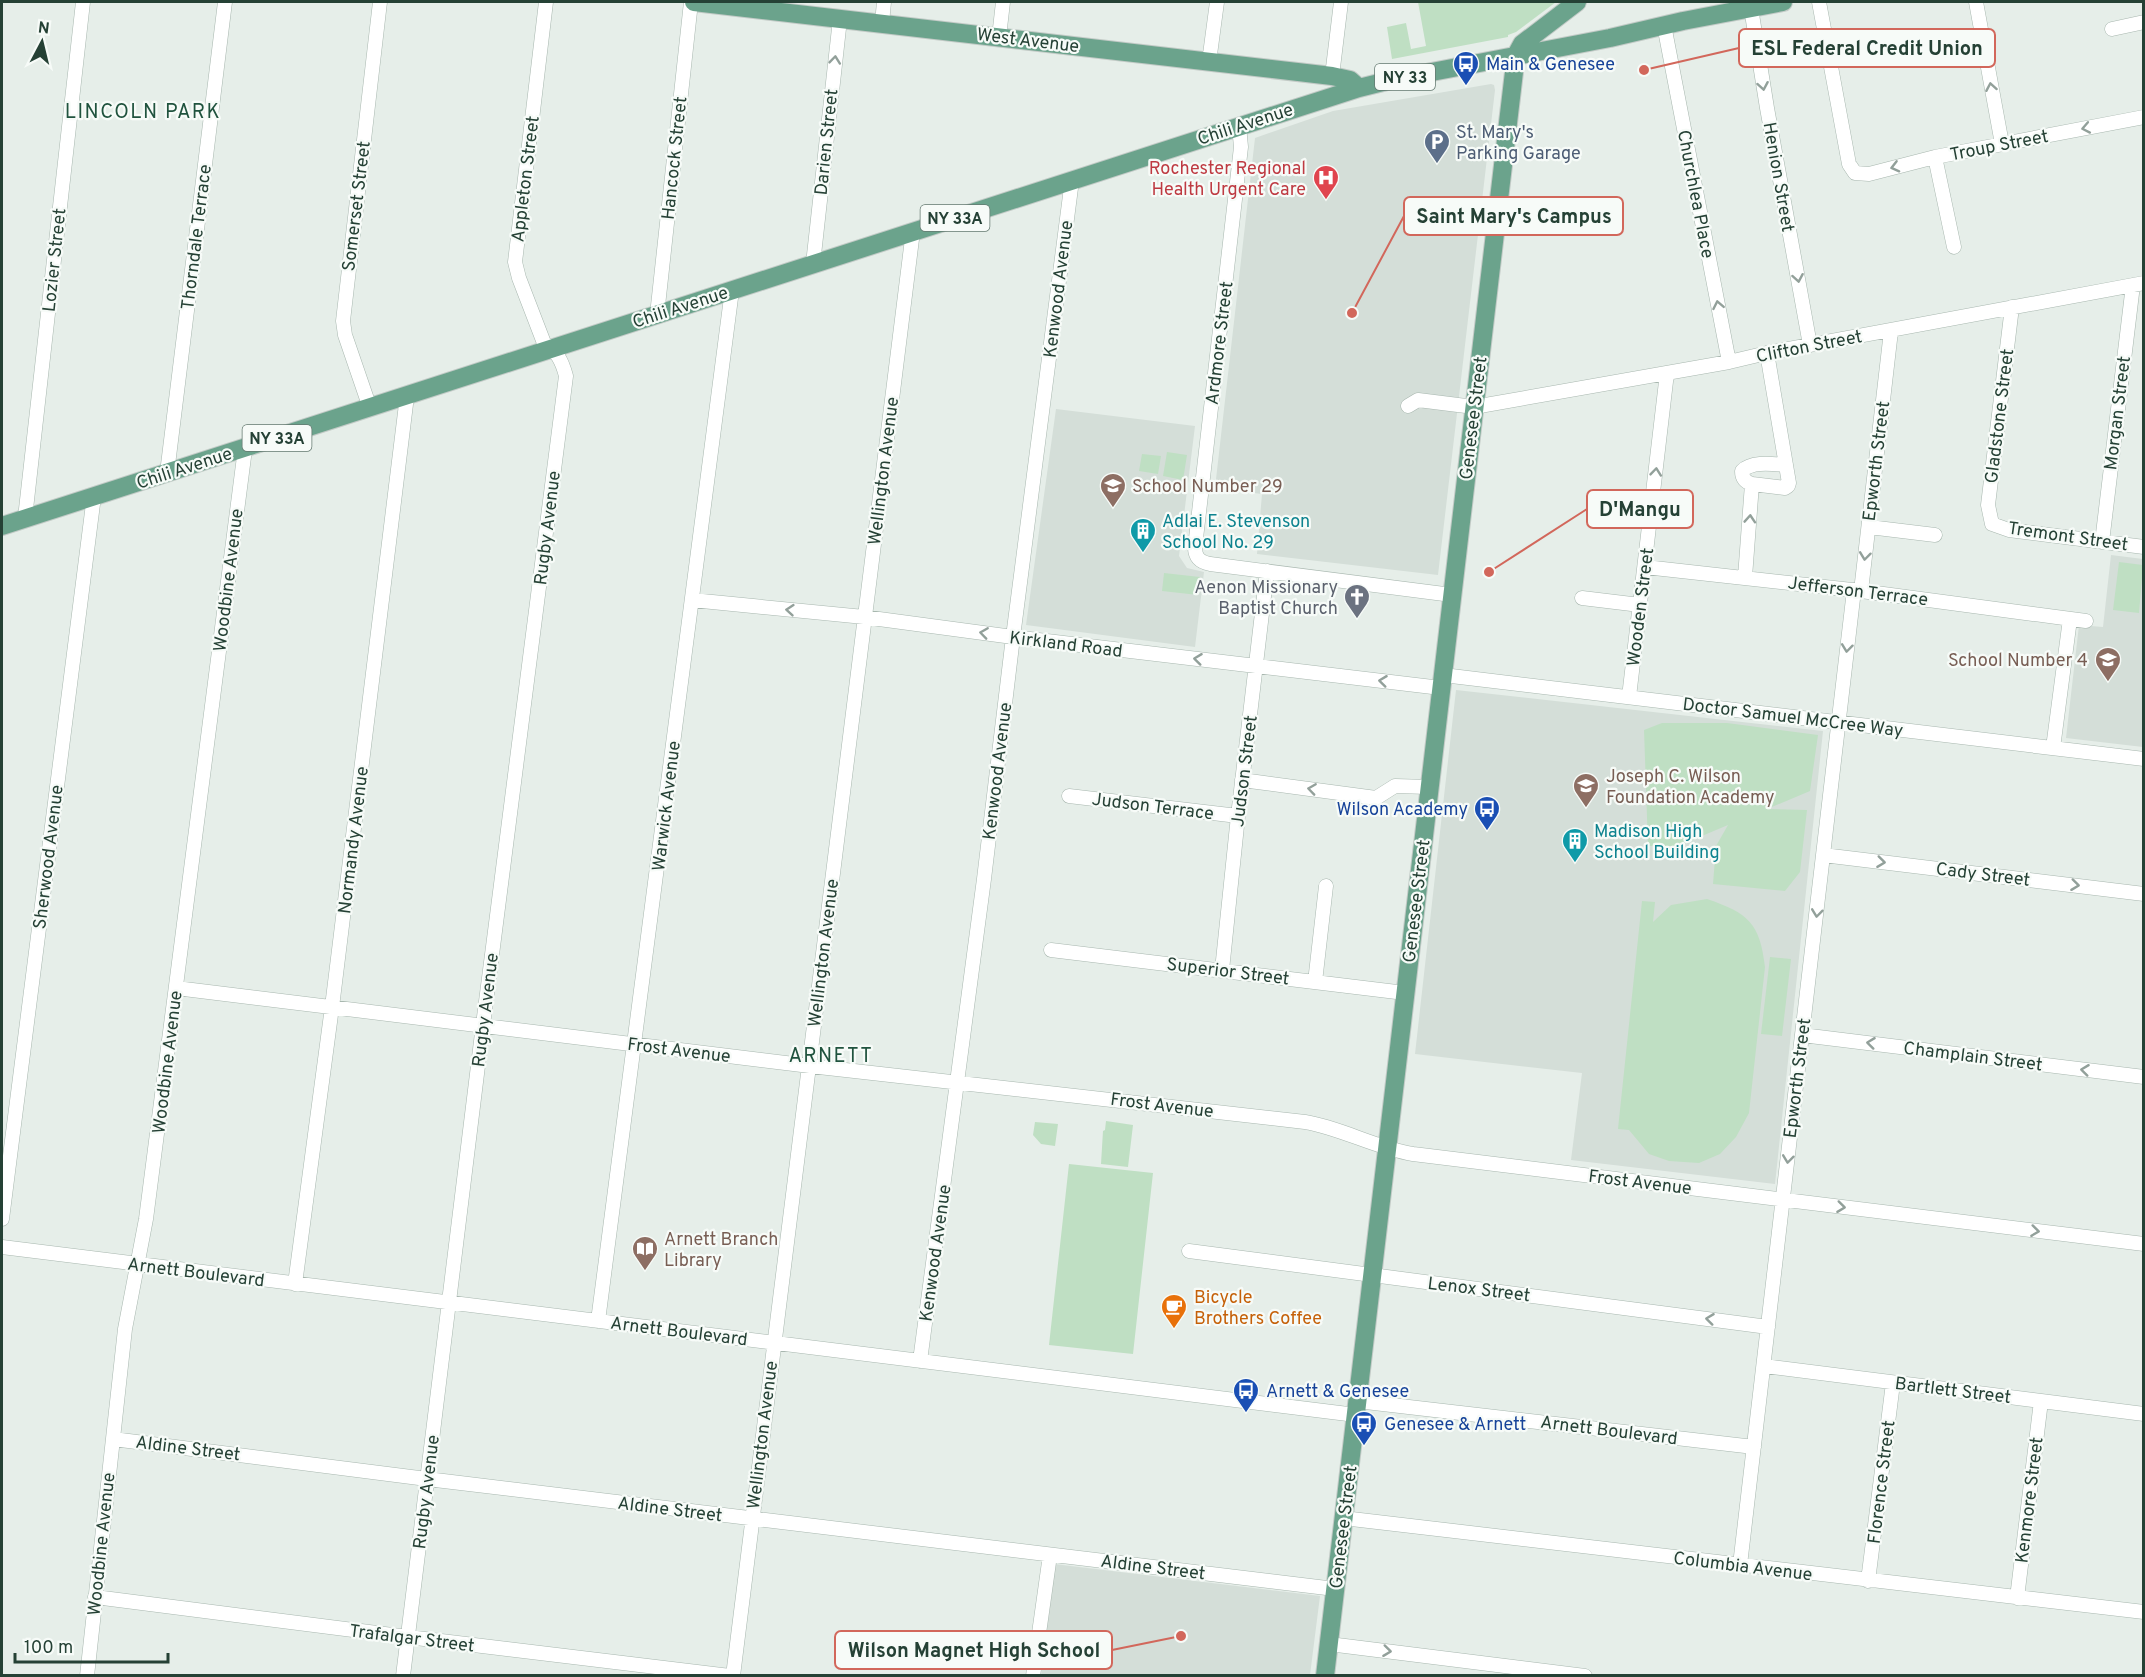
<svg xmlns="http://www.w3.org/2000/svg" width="2145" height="1677" viewBox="0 0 2145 1677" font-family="Overpass,sans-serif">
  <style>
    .built { fill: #d4ded8 }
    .green { fill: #bfdfc3 }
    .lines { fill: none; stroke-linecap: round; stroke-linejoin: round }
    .minor-casing { stroke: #a8b7af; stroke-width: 15 }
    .major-casing { stroke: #c2cac6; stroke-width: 20 }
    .minor { stroke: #fff; stroke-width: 14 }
    .major { stroke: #6ba38c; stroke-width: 18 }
    .oneway { stroke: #92a09a }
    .labels { text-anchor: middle; stroke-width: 4.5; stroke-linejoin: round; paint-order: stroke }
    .shield { fill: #f7fbf8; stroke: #647970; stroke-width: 1.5 }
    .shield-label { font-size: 16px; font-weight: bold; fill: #254135 }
    .street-label { font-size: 18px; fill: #254135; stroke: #f7fbf8 }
    .transit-label { font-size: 18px; fill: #164399; stroke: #f7fbf8; text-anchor: start }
    .service-label { font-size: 18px; fill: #4e5e75; stroke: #f7fbf8; text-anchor: start }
    .health-label { font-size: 18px; fill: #be3a42; stroke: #f7fbf8; text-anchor: end }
    .education-label { font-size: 18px; fill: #785e54; stroke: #f7fbf8; text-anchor: start }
    .culture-label { font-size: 18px; fill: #0d838f; stroke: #f7fbf8; text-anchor: start }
    .worship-label { font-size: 18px; fill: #5b616d; stroke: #f7fbf8; text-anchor: end }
    .food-label { font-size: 18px; fill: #c56008; stroke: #f7fbf8; text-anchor: start }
    .neighbourhood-label { font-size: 20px; letter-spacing: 1.5px; fill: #20533e; stroke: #f7fbf8 }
    .leader { fill: none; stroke: #d2675b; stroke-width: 2 }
    .callout-dot { fill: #d2675b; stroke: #f7fbf8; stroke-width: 2 }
    .callout { fill: #f7fbf8; stroke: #d2675b; stroke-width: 2 }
    .callout-label { font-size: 20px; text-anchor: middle; font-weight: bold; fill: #254135 }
  </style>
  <rect width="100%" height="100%" fill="#e6eee9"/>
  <path class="built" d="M1491 84 1494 85 1495 90 1438 575 1257 554 1262 494 1215 488 1255 138 1333 111Z
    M1056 409 1195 426 1179 556 1187 568 1204 572 1195 647 1026 625Z
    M2111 555 2143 559V747L2066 738 2079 625 2103 627Z
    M1456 690 1823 731 1775 1184 1571 1160 1582 1073 1415 1054Z
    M1054 1564 1320 1596 1310 1675 1041 1676Z"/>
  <path class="green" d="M1418 2H1556L1516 32 1508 35V37L1392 59 1387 27 1406 23 1411 49 1426 46Z
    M1167 452 1187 455 1183 480 1163 476Z
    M1142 454 1161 456 1158 474 1139 471Z
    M2119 562 2143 565 2139 613 2113 610Z
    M1164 573 1200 577 1198 595 1162 591Z
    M1662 723H1727L1818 735 1810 791 1767 809 1807 810 1800 872 1785 891 1713 884 1716 846 1728 825 1678 846H1648L1644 730Z
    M1707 899C1748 913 1760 923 1765 967L1749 1113 1736 1137 1720 1154 1699 1163 1669 1161 1649 1154 1629 1130 1618 1129 1642 901 1655 902 1653 922 1671 905Z
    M1770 957 1791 959 1782 1036 1761 1034Z
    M1106 1121 1133 1125 1128 1167 1101 1164 1103 1131 1105 1130Z
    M1035 1122 1058 1124 1055 1146 1041 1144 1033 1135Z
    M1069 1164 1153 1173 1133 1354 1049 1345Z"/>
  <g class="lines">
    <defs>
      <path id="minor" d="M1819 2 1849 164 1855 173 1869 174 1935 157 2144 117
        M1976 2 2002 144
        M1751 8 1767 108 1810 345
        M882 23 884 2
        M1664 25 1729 362
        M2112 29 2144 22
        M999 37 1003 2
        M1209 62 1217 2
        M1332 76 1341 2
        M1239 126 1241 147 1195 547C1195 558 1200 562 1210 564L1452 595
        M1935 157 1954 247
        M813 264 840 19
        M2012 307 1988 505 1992 524 2009 530 2144 547
        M657 315 691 2
        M1408 406 1418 400 1474 407 1729 362 1767 353 2144 283
        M370 408 345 335 343 321 380 2
        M167 473 225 2
        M1752 484C1745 482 1742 478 1742 471 1752 461 1772 464 1786 465
        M25 518 83 2
        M1869 527 1935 535
        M2102 542 2133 285
        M1645 567 1861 591 2086 621
        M1745 577 1752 484 1785 488 1788 486 1789 483 1767 353
        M1861 591 1891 331
        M1582 598 1640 605
        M692 600 864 617 1013 637 1441 688
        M1443 675 2144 759
        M1629 697 1667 373
        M2053 748 2070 619
        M1242 780 1376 798 1395 786 1429 787
        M1069 796 1238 816
        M1823 855 2144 894
        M1051 950 1405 993
        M1222 970 1238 816 1267 571
        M1315 982 1326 886
        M176 988 810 1066 1305 1122C1342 1128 1375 1148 1413 1154L2144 1244
        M1802 1035 2144 1077
        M2 1219 94 496
        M2 1247 1356 1415
        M1189 1251 1768 1327
        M295 1284 332 1007 407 396
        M598 1321 732 290
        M920 1361 984 879 1013 637 1072 180
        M1764 1366 2144 1414
        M1357 1401 1754 1447
        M113 1439 427 1479 1335 1589
        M1343 1518 2144 1612
        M1740 1565 1854 590
        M1868 1581 1893 1383
        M95 1597 408 1637 730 1676
        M2017 1598 2041 1401
        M1329 1644 1585 1676
        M87 1676 125 1329 146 1219 245 449
        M403 1676 483 1025 566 376C562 361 557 351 544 343L519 278 515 262 546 2
        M733 1676 913 231
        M1033 1676 1050 1555"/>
      <path id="major" d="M694 2 1332 76 1350 80 1359 88
        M2 526 1359 88 1395 79 1610 38 1683 21 1783 2
        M1325 1676 1516 55 1522 44 1577 2"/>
    </defs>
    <use href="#minor" class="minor-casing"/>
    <use href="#major" class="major-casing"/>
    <use href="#minor" class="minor"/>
    <use href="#major" class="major"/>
  </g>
  <defs><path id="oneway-chevron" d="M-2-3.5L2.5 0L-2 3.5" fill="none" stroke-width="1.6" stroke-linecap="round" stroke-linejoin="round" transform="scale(1.5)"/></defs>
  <g class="oneway">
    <use href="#oneway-chevron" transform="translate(835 60) rotate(-84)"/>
    <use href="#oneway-chevron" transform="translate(1763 86) rotate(80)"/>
    <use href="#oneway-chevron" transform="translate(1991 87) rotate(-100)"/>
    <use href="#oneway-chevron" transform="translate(2086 128) rotate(169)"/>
    <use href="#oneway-chevron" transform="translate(1895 167) rotate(166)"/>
    <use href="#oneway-chevron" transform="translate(1798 278) rotate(80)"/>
    <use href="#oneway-chevron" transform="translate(1718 305) rotate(-101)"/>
    <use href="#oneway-chevron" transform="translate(1656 472) rotate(-84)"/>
    <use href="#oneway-chevron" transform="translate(1750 519) rotate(-86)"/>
    <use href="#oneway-chevron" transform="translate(1865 556) rotate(97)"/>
    <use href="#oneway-chevron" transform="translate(790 610) rotate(-175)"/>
    <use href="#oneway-chevron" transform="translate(984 633) rotate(-172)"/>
    <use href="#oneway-chevron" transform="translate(1847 648) rotate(97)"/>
    <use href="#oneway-chevron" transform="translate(1198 659) rotate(-173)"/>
    <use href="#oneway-chevron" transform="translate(1383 681) rotate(-173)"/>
    <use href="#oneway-chevron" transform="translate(1312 789) rotate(-172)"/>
    <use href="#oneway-chevron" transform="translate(1881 862) rotate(7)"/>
    <use href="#oneway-chevron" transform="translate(2075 885) rotate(7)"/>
    <use href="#oneway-chevron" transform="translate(1817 913) rotate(97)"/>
    <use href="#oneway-chevron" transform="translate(1871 1043) rotate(-173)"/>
    <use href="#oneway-chevron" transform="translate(2085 1070) rotate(-173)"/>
    <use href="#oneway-chevron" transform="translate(1788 1159) rotate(97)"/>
    <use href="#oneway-chevron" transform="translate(1841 1207) rotate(7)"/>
    <use href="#oneway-chevron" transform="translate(2035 1231) rotate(7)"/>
    <use href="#oneway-chevron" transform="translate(1710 1319) rotate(-173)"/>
    <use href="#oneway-chevron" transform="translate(1387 1651) rotate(7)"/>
  </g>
  <defs>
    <symbol id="bus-pin" viewBox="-11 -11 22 30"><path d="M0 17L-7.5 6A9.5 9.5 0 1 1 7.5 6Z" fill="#1a4fb4" stroke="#f7fbf8"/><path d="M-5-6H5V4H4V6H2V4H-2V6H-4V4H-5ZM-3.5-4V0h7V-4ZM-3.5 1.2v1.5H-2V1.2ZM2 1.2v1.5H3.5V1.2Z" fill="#fff"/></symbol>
    <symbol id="parking-pin" viewBox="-11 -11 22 30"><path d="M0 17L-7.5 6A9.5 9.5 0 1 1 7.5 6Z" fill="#5c6f8a" stroke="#f7fbf8"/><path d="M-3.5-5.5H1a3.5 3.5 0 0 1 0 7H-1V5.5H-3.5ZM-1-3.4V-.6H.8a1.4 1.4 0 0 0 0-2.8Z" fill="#fff"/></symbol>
    <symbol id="hospital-pin" viewBox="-11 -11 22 30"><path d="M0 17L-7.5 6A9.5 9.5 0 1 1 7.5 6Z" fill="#e0444e" stroke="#f7fbf8"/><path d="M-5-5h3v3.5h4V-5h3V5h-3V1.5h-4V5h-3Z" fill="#fff"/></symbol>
    <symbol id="school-pin" viewBox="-11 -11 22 30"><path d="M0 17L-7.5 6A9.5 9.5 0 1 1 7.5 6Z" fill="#8d6e63" stroke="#f7fbf8"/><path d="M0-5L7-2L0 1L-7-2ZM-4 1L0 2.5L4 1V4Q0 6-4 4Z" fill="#fff"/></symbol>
    <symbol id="building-pin" viewBox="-11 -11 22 30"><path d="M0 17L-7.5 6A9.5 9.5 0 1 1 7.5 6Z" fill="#0f9aa8" stroke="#f7fbf8"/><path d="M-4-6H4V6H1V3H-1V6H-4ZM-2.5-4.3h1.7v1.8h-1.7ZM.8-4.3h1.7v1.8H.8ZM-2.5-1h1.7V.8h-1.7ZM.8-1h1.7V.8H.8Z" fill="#fff"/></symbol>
    <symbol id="church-pin" viewBox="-11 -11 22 30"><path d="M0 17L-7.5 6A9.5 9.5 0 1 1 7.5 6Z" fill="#6b7280" stroke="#f7fbf8"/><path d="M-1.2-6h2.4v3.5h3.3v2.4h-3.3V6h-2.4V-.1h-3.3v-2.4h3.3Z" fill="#fff"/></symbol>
    <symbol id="library-pin" viewBox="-11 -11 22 30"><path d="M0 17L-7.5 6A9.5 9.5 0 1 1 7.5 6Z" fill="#8d6e63" stroke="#f7fbf8"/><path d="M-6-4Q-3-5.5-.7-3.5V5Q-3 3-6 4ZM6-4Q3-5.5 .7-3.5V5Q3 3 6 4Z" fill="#fff"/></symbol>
    <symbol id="cafe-pin" viewBox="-11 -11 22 30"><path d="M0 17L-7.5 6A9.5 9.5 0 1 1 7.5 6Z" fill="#e8710a" stroke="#f7fbf8"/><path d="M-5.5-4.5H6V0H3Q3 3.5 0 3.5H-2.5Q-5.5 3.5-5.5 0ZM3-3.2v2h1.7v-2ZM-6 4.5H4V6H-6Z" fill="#fff"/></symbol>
  </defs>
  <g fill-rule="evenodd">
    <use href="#bus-pin" x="1451" y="49" width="30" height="40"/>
    <use href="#parking-pin" x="1422" y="127" width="30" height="40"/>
    <use href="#hospital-pin" x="1311" y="163" width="30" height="40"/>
    <use href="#school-pin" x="1098" y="471" width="30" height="40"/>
    <use href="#building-pin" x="1128" y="516" width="30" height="40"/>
    <use href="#church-pin" x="1342" y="582" width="30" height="40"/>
    <use href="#school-pin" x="2093" y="645" width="30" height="40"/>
    <use href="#school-pin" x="1571" y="771" width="30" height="40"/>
    <use href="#bus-pin" x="1472" y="794" width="30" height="40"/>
    <use href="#building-pin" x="1560" y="826" width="30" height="40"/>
    <use href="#library-pin" x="630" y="1234" width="30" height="40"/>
    <use href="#cafe-pin" x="1159" y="1292" width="30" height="40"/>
    <use href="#bus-pin" x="1231" y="1376" width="30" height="40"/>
    <use href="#bus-pin" x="1349" y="1409" width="30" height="40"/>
  </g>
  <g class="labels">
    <g class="shield">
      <rect x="1375" y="64" width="60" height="26" rx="4.5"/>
      <rect x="920.5" y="205" width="69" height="26" rx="4.5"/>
      <rect x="242.5" y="425" width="69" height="26" rx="4.5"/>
    </g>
    <g class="shield-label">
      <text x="1405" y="83">NY 33</text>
      <text x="955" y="224">NY 33A</text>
      <text x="277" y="444">NY 33A</text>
    </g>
    <g class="street-label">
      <text transform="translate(1028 40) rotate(7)" y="6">West Avenue</text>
      <text transform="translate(1245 124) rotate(-18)" y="6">Chili Avenue</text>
      <text transform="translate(826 142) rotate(-84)" y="6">Darien Street</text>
      <text transform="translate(1999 145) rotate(-11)" y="6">Troup Street</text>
      <text transform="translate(674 158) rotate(-84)" y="6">Hancock Street</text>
      <text transform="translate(1779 177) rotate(80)" y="6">Henion Street</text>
      <text transform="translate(525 179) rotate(-83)" y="6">Appleton Street</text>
      <text transform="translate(1696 194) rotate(79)" y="6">Churchlea Place</text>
      <text transform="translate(356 206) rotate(-83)" y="6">Somerset Street</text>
      <text transform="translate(196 237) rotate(-83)" y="6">Thorndale Terrace</text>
      <text transform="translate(54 260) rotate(-84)" y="6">Lozier Street</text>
      <text transform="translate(1058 289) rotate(-83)" y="6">Kenwood Avenue</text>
      <text transform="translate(680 307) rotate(-18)" y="6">Chili Avenue</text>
      <text transform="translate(1219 343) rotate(-83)" y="6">Ardmore Street</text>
      <text transform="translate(1809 346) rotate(-11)" y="6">Clifton Street</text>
      <text transform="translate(2117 413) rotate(-83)" y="6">Morgan Street</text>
      <text transform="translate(1999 416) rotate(-83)" y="6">Gladstone Street</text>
      <text transform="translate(1473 418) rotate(-83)" y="6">Genesee Street</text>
      <text transform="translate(1876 461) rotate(-83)" y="6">Epworth Street</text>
      <text transform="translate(184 468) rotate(-18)" y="6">Chili Avenue</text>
      <text transform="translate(883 471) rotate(-83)" y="6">Wellington Avenue</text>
      <text transform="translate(547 528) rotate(-83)" y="6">Rugby Avenue</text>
      <text transform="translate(2068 536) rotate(8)" y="6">Tremont Street</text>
      <text transform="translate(228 580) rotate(-83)" y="6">Woodbine Avenue</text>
      <text transform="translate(1858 591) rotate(7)" y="6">Jefferson Terrace</text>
      <text transform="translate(1640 607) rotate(-83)" y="6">Wooden Street</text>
      <text transform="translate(1066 644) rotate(7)" y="6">Kirkland Road</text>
      <text transform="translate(1793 717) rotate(7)" y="6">Doctor Samuel McCree Way</text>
      <text transform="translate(997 771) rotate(-83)" y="6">Kenwood Avenue</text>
      <text transform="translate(1244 771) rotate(-83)" y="6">Judson Street</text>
      <text transform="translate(666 806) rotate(-83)" y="6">Warwick Avenue</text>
      <text transform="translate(1153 806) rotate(7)" y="6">Judson Terrace</text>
      <text transform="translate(353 840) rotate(-83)" y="6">Normandy Avenue</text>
      <text transform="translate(48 857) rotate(-83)" y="6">Sherwood Avenue</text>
      <text transform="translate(1983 874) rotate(7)" y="6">Cady Street</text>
      <text transform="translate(1416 901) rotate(-83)" y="6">Genesee Street</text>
      <text transform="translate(823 953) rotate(-83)" y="6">Wellington Avenue</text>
      <text transform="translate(1228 971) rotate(7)" y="6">Superior Street</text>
      <text transform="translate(485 1010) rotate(-83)" y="6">Rugby Avenue</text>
      <text transform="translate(679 1050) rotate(7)" y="6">Frost Avenue</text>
      <text transform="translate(1973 1056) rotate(7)" y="6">Champlain Street</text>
      <text transform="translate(167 1062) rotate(-83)" y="6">Woodbine Avenue</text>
      <text transform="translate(1797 1078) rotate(-83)" y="6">Epworth Street</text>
      <text transform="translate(1162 1105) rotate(7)" y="6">Frost Avenue</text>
      <text transform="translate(1640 1182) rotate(7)" y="6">Frost Avenue</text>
      <text transform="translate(935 1253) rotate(-82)" y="6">Kenwood Avenue</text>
      <text transform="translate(196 1272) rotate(7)" y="6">Arnett Boulevard</text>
      <text transform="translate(1479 1289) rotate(7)" y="6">Lenox Street</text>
      <text transform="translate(679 1331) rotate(7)" y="6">Arnett Boulevard</text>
      <text transform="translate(1953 1390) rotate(7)" y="6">Bartlett Street</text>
      <text transform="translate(1609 1430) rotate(7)" y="6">Arnett Boulevard</text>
      <text transform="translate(762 1435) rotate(-83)" y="6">Wellington Avenue</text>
      <text transform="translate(188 1448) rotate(7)" y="6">Aldine Street</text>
      <text transform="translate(1881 1482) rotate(-83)" y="6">Florence Street</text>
      <text transform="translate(426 1492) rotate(-83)" y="6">Rugby Avenue</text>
      <text transform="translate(2029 1500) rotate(-83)" y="6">Kenmore Street</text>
      <text transform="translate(670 1509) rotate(7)" y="6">Aldine Street</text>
      <text transform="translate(1343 1527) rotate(-83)" y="6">Genesee Street</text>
      <text transform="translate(101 1544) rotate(-84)" y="6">Woodbine Avenue</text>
      <text transform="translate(1743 1566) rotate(7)" y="6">Columbia Avenue</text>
      <text transform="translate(1153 1567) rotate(7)" y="6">Aldine Street</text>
      <text transform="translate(412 1638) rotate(7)" y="6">Trafalgar Street</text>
    </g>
    <g class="transit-label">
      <text x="1486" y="70">Main &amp; Genesee</text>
      <text x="1468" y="815" text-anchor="end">Wilson Academy</text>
      <text x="1266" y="1397">Arnett &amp; Genesee</text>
      <text x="1384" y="1430">Genesee &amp; Arnett</text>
    </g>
    <g class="service-label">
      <text x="1456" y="138">St. Mary's<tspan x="1456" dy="21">Parking Garage</tspan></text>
    </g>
    <g class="health-label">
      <text x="1306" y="174">Rochester Regional<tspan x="1306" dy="21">Health Urgent Care</tspan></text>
    </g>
    <g class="education-label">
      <text x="1132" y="492">School Number 29</text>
      <text x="2088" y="666" text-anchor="end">School Number 4</text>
      <text x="1606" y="782">Joseph C. Wilson<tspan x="1606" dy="21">Foundation Academy</tspan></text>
      <text x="664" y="1245">Arnett Branch<tspan x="664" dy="21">Library</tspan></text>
    </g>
    <g class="culture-label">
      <text x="1162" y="527">Adlai E. Stevenson<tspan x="1162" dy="21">School No. 29</tspan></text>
      <text x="1594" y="837">Madison High<tspan x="1594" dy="21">School Building</tspan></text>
    </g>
    <g class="worship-label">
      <text x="1338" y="593">Aenon Missionary<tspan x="1338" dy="21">Baptist Church</tspan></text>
    </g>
    <g class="food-label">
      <text x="1194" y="1303">Bicycle<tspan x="1194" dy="21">Brothers Coffee</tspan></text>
    </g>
    <g class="neighbourhood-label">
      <text x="143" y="118">LINCOLN PARK</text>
      <text x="831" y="1062">ARNETT</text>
    </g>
  </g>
  <path class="leader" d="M1644 70L1739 48M1352 313L1404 216M1489 572L1587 509M1181 1636L1112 1650"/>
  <g class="callout-dot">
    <circle cx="1644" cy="70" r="6"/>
    <circle cx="1352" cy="313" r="6"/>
    <circle cx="1489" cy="572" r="6"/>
    <circle cx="1181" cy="1636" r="6"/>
  </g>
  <g class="callout">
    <rect x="1739" y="29" width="256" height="38" rx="6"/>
    <rect x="1404" y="197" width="219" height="38" rx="6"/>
    <rect x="1587" y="490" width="106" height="38" rx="6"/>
    <rect x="835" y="1631" width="277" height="38" rx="6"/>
  </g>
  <g class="callout-label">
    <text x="1867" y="55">ESL Federal Credit Union</text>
    <text x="1514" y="223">Saint Mary's Campus</text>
    <text x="1640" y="516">D'Mangu</text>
    <text x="974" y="1657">Wilson Magnet High School</text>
  </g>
  <rect width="2145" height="1677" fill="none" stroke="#254135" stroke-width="6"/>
  <g transform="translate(42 42) rotate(7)" stroke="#f7fbf8" stroke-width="4.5" paint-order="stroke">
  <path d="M0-4.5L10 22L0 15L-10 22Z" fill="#254135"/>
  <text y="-9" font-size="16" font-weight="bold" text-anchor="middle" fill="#254135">N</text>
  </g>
  <path d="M15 1653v9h153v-9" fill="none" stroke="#254135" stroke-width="3"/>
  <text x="24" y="1653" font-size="18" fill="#254135" stroke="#f7fbf8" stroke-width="4.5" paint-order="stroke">100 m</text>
</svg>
